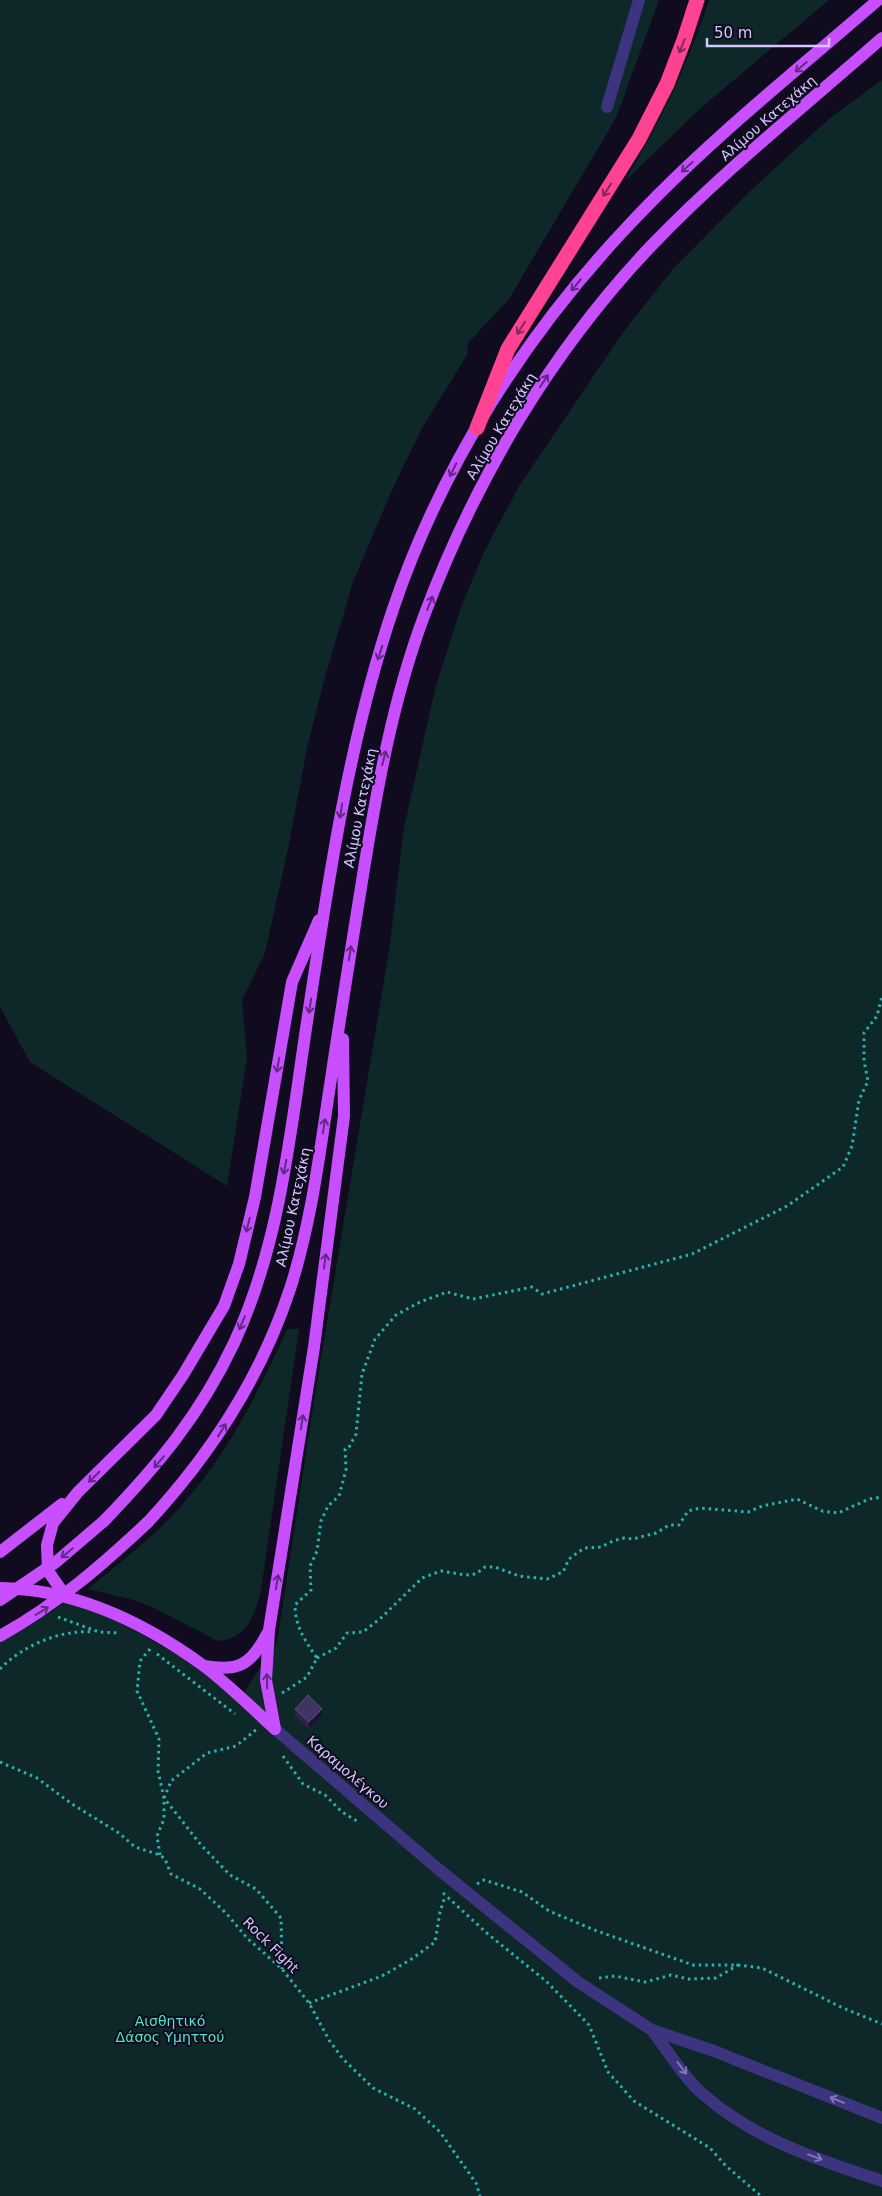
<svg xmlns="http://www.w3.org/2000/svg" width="882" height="2196" viewBox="0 0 882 2196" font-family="'DejaVu Sans',sans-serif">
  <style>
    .green { fill: #0e2728 }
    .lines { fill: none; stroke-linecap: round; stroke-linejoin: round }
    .path { stroke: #29b2b2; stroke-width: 3; stroke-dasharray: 2.5 4; stroke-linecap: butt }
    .minor { stroke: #3c347f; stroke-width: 12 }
    .major { stroke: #c84fff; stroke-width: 12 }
    .highway { stroke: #ff4392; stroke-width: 15 }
    .major-bridge { stroke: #c84fff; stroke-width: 12 }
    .wall { fill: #2d234d }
    .shaded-wall { fill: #1a1232 }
    .building { fill: #3f3560; stroke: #564c79 }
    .oneway { stroke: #882758 }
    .oneway2 { stroke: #632a83 }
    .oneway3 { stroke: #8077b9 }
    .labels { text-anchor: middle; stroke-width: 4; stroke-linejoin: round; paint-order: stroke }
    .street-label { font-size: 14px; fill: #d2c8ff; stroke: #100b1e }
    .park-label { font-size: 14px; fill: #51e2c7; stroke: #100b1e }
  </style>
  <rect width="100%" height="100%" fill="#100b1e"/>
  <path class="green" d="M0 0H659L616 118 509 299 468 343 467 355 422 428 392 490 353 582 325 677 307 748 288 849 265 953 242 1000 247 1058 227 1186 30 1062 0 1007Z
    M709 0H829L703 106 625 181C661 121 687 67 709 0Z
    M882 80V2196H0V1641L21 1631 65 1603 91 1610 134 1630 200 1668 238 1701 277 1642 317 1382 389 951 404 828 435 689 461 607 484 552 519 486 624 331 673 269 749 192 830 118Z
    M287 1329H299L261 1590C255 1615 248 1638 218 1641L152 1607 130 1599 88 1589C120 1562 154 1537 182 1505 228 1453 259 1392 287 1329Z"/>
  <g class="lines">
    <path class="path" d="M58 1617 99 1632 119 1633
      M150 1649 140 1661 137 1691 159 1739 158 1771 164 1798 201 1845 230 1875 256 1889 281 1918 282 1969
      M157 1654 235 1714
      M317 1658 336 1648 347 1633 363 1632 382 1617 422 1578 441 1571 465 1575 476 1574 485 1567H495L519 1576 547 1579 563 1572 569 1559 584 1548 601 1547 613 1541 624 1538 633 1539 656 1533 669 1525H679L688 1511 700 1508 748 1512 762 1506 797 1499 822 1511 838 1513 869 1499 882 1497
      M0 1669C22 1646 61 1629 94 1632
      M282 1693 307 1677 317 1658C305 1641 295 1626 295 1605L311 1590 310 1566 317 1551 321 1521 328 1506 339 1496 346 1470 345 1449 349 1447 356 1434 362 1374 375 1339 396 1315 420 1302 447 1292 473 1299 532 1287 542 1294 692 1254 787 1206 843 1167 852 1146 859 1100 868 1081 864 1061V1033L877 1016 882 996
      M283 1756 303 1784 325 1795 342 1812 360 1823
      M0 1762 37 1778 72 1804 119 1833 135 1847 160 1855 165 1859 171 1874 200 1889 226 1913 247 1938 282 1969 309 2003 329 2040 342 2058 373 2088 415 2109 440 2132 476 2183 480 2196
      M160 1855 157 1836 164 1819V1798L171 1781 207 1753 236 1746 257 1729
      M477 1884 484 1880 522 1892 549 1911 597 1931 693 1965H738L762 1968 843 2008 882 2024
      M443 1893 489 1935 546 1981 589 2025 608 2072 634 2101 710 2148 726 2166 761 2196
      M599 1978 615 1976 645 1982 671 1975 688 1979 716 1978 738 1965
      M309 2003 382 1976 410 1960 435 1942 440 1912 445 1896"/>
    <path class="minor" d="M607 107 639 0
      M275 1729 437 1868 578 1982 652 2030 714 2051 882 2118
      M652 2030C668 2051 684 2078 704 2095 755 2140 820 2160 882 2181"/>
    <path class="major" d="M104 1521C158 1465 200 1415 234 1343 278 1248 289 1145 304 1042 326 896 346 749 393 609 441 467 525 335 628 226 704 144 794 73 878 0
      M148 1522C210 1455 261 1377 290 1289 312 1221 320 1149 331 1079 341 1011 352 943 363 875 377 788 393 699 424 616 475 480 551 351 652 245 723 171 805 106 882 38
      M0 1552 62 1504
      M0 1588C74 1589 145 1623 204 1666 229 1685 252 1708 275 1729
      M66 1597 48 1571 47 1545 53 1523 78 1492 156 1415 183 1375 224 1306 239 1264 255 1197 292 982 319 920
      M204 1666C238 1672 251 1665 267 1634
      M275 1729 266 1680 269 1630 314 1347 344 1116 343 1039"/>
    <path class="highway" d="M477 428 508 349 639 139 667 84 684 40 697 0"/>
    <path class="major-bridge" d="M0 1600 56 1562 104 1521
      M0 1636C57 1604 100 1567 148 1522"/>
  </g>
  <path class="wall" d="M295 1709 322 1716 309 1729 295 1716Z"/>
  <path class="shaded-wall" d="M322 1709V1716L309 1729V1722Z"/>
  <path class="building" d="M308 1695 322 1709 309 1722 295 1709Z"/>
  <defs><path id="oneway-shaft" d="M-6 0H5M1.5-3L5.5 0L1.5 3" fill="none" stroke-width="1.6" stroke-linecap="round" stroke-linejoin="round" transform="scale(1.25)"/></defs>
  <g class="oneway">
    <use href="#oneway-shaft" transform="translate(682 46) rotate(111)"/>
    <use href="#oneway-shaft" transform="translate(607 190) rotate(122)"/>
    <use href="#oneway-shaft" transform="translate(521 328) rotate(122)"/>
  </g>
  <g class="oneway2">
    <use href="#oneway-shaft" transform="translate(801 67) rotate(139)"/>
    <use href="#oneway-shaft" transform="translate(687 167) rotate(138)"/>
    <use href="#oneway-shaft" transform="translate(576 285) rotate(130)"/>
    <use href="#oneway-shaft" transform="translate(544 381) rotate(-56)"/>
    <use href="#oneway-shaft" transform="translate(453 470) rotate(117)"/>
    <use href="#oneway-shaft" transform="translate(430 603) rotate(-68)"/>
    <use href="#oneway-shaft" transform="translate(380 653) rotate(108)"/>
    <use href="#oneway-shaft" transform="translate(384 758) rotate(-76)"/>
    <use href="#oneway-shaft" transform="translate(341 811) rotate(99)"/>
    <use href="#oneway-shaft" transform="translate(350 953) rotate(-81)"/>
    <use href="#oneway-shaft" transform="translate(310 1006) rotate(99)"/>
    <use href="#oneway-shaft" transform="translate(278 1065) rotate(100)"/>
    <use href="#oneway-shaft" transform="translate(324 1126) rotate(-81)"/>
    <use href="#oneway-shaft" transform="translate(285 1167) rotate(101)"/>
    <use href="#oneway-shaft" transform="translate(248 1225) rotate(104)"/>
    <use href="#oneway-shaft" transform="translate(325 1261) rotate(-82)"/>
    <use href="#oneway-shaft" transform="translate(242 1323) rotate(113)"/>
    <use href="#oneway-shaft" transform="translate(302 1422) rotate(-81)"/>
    <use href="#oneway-shaft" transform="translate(222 1430) rotate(-58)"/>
    <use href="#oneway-shaft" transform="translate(159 1462) rotate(131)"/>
    <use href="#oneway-shaft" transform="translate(94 1477) rotate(135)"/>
    <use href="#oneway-shaft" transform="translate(67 1553) rotate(141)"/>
    <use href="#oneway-shaft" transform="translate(277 1582) rotate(-81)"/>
    <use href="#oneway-shaft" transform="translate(42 1611) rotate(-32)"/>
    <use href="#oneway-shaft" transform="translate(267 1681) rotate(-92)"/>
  </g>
  <g class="oneway3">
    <use href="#oneway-shaft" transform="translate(682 2068) rotate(52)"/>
    <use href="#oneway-shaft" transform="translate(837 2100) rotate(-158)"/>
    <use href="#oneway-shaft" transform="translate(815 2157) rotate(20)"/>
  </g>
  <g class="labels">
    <g class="street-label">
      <text transform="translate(768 118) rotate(-41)" y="5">Αλίμου Κατεχάκη</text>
      <text transform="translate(501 426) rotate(-59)" y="5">Αλίμου Κατεχάκη</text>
      <text transform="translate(360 808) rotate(-79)" y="5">Αλίμου Κατεχάκη</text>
      <text transform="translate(293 1207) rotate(-78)" y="5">Αλίμου Κατεχάκη</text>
      <text transform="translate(348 1772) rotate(41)" y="5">Καραμολέγκου</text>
      <text transform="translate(271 1945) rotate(45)" y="5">Rock Fight</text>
    </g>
    <g class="park-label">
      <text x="170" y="2026">Αισθητικό<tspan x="170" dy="16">Δάσος Υμηττού</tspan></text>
    </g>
  </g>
  <path d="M707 38v8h122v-8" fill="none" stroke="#d2c8ff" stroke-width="2.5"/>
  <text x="714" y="38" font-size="15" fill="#d2c8ff" stroke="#100b1e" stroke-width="4" paint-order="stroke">50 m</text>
</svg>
